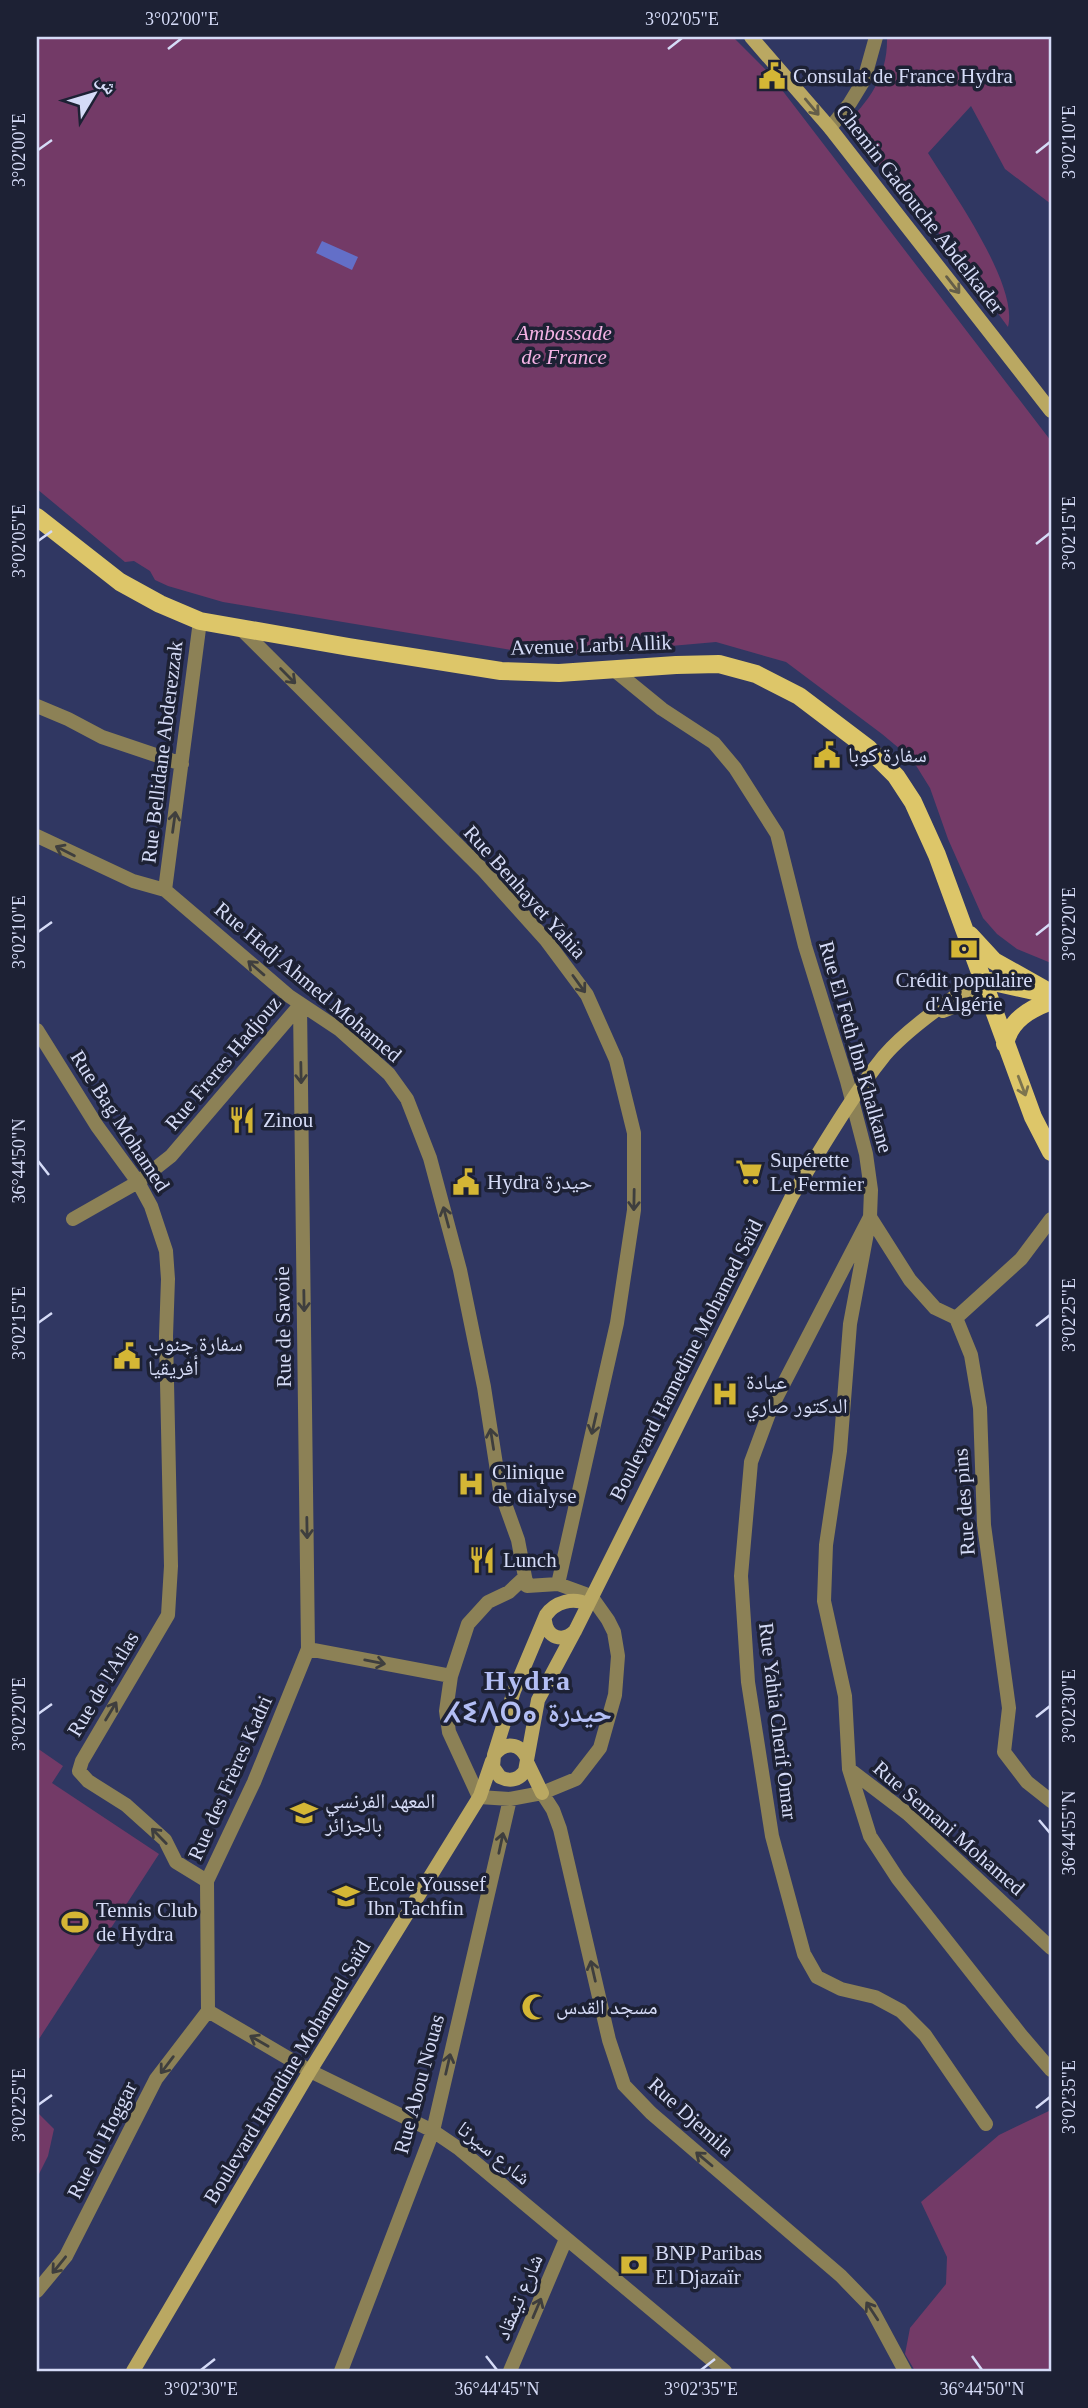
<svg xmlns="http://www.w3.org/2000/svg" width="1088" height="2408" viewBox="0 0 1088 2408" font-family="'Times New Roman','Noto Naskh Arabic','Noto Sans Tifinagh',serif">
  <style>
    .green { fill: #733a67 }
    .water { fill: #636fc8 }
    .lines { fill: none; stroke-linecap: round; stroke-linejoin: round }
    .street { stroke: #8c8156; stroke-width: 14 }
    .secondary { stroke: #baa862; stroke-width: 14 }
    .primary { stroke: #ddc669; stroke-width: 18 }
    .oneway { stroke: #645e49 }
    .oneway2 { stroke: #3e3e3e }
    .oneway3 { stroke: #7d744e }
    .ticks { fill: none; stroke: #d5dbf7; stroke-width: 2.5 }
    .labels { text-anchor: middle; stroke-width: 7; stroke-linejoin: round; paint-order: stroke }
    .poi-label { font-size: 21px; fill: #d5dbf7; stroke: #1d2134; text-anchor: start }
    .street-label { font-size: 21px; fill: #d5dbf7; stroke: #1d2134 }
    .park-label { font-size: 21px; font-style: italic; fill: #f5b3e5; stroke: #1d2134 }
    .district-label { font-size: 28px; font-weight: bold; letter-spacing: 2px; fill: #b3bef4; stroke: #1d2134 }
    .neatline { fill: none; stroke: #d5dbf7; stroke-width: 2.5 }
    .ticks-label { font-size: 18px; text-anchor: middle; fill: #d5dbf7 }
  </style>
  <rect width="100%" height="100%" fill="#303762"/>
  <path class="green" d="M37 37H733L769 73 1051 441V963L1017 949 997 934 983 918 948 839 930 788 912 759 882 734 786 662 716 642 580 654 511 650 223 602 168 586 155 580 150 571 134 561 125 562 37 489Z
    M887 37H1051V204L1005 169 971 106 928 153C951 190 1019 285 1008 327L923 212 843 126C870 101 888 75 887 37Z
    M37 1748 63 1766 52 1783 159 1854 37 2042Z
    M1051 2110V2371H915L905 2354 910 2328 946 2284 947 2257 921 2202 999 2135Z
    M37 2112 54 2129 48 2156 37 2178Z"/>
  <path class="water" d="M322 241 358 257 352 270 316 253Z"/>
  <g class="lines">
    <path class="street" d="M830 128 850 103 864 80 876 37
      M240 628 484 871 546 940 587 995 616 1060 634 1133V1210L617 1323 558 1584
      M613 669 662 709 714 743 735 768 777 834 805 946 847 1081 866 1154 871 1190 870 1217 850 1324 840 1451 826 1545 824 1601 845 1696 849 1769 870 1836 898 1879 1021 2035 1051 2070
      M37 706 68 719 102 737 182 764
      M37 836 133 881 165 890 289 996 340 1030 389 1074 407 1099 430 1158 460 1270 484 1387 500 1490 518 1540 525 1577
      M165 890 200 621
      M37 1030 97 1126 138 1182 151 1206 166 1251 168 1279 166 1336 171 1566 168 1615 82 1761 79 1771 88 1781 126 1805 165 1840 176 1862 207 1881
      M73 1219 138 1182 171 1156 300 1005
      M956 1318 1021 1259 1051 1219
      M525 1577 527 1586 558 1584 591 1596 608 1620 614 1632 618 1656 615 1695 600 1748 576 1779 542 1793 510 1799 479 1797 449 1732 446 1711 451 1676 468 1624 488 1602 509 1592Z
      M308 1649 451 1676
      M849 1769 908 1814 1051 1948
      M542 1793 553 1810 560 1829 609 2040 624 2085 651 2113 841 2276 870 2306 905 2371
      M208 2011 207 1881 254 1782 308 1649 300 1005
      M208 2011 310 2071 433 2131 458 2148 725 2371
      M986 2124 925 2035 901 2011 875 1997 841 1989 817 1977 804 1954 772 1836 748 1682 741 1576 751 1462 771 1408 870 1217 910 1280 935 1308 956 1318 971 1355 980 1408 984 1525 1009 1708 1004 1752 1027 1782 1051 1801
      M37 2291 66 2256 156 2079 208 2011
      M341 2371 433 2131 510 1799
      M510 2371 566 2239"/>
    <path class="secondary" d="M751 37 830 128 1051 411
      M943 1011 966 1002 990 999
      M587 1604C573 1597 555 1602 546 1615L514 1691 494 1755 493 1767 500 1777C510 1782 519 1780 525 1771L538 1700 576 1629 792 1196C820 1151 851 1097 884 1056 907 1029 951 999 980 979
      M545 1621C547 1638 563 1643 575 1631
      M494 1755C505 1741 520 1743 527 1758
      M528 1764 542 1793
      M133 2371 310 2071 480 1796 492 1761"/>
    <path class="primary" d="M37 517 120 582 160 604 200 621 349 647 501 671 559 673 676 665 719 664 756 674 799 696 869 749 896 776 913 802 937 855 1033 1117 1051 1152
      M970 935 994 961 1051 993
      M980 979 1034 991
      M1005 1044C1010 1020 1030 1009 1051 1001"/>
  </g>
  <defs><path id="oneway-shaft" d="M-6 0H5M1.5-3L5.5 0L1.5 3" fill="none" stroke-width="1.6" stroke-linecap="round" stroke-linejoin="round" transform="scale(1.75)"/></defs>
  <g class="oneway">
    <use href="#oneway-shaft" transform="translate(812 107) rotate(50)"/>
    <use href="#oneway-shaft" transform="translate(953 285) rotate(52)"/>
  </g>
  <g class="oneway2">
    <use href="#oneway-shaft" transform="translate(288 676) rotate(45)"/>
    <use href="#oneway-shaft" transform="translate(174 822) rotate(-82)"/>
    <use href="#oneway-shaft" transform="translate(65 851) rotate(-153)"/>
    <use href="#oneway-shaft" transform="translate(256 968) rotate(-139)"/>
    <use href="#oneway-shaft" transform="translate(579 984) rotate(54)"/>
    <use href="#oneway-shaft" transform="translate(301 1073) rotate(89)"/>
    <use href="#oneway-shaft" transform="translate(634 1200) rotate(91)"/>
    <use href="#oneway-shaft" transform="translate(446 1217) rotate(-105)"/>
    <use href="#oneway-shaft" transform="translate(304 1301) rotate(89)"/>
    <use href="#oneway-shaft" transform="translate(594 1424) rotate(103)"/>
    <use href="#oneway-shaft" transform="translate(492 1439) rotate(-99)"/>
    <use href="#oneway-shaft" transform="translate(307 1528) rotate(89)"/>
    <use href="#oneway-shaft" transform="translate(375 1662) rotate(11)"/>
    <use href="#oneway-shaft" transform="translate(111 1711) rotate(-59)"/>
    <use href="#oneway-shaft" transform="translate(159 1836) rotate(-134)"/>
    <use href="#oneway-shaft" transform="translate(501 1843) rotate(-78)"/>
    <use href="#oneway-shaft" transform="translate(593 1971) rotate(-103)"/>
    <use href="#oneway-shaft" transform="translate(259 2041) rotate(-150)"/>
    <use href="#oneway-shaft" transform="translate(448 2064) rotate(-77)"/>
    <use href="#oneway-shaft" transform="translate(167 2065) rotate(127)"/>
    <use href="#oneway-shaft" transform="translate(704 2159) rotate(-140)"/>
    <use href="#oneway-shaft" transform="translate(59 2265) rotate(129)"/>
    <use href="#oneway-shaft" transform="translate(537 2308) rotate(-67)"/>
    <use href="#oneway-shaft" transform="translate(872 2311) rotate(-123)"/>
  </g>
  <use class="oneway3" href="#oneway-shaft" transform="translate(1022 1086) rotate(69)"/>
  <path class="ticks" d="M168 49 182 38M668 49 682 38M38 150 52 140M1036 153 1050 142M38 541 52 531M1036 544 1050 533M38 932 52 922M1036 935 1050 924M38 1161 49 1175M38 1323 52 1313M1036 1326 1050 1315M38 1714 52 1704M1036 1717 1050 1706M1039 1820 1050 1833M38 2105 52 2095M1036 2108 1050 2097M486 2356 497 2370M972 2356 982 2370M201 2370 215 2359M701 2370 715 2359"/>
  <defs>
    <symbol id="civic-bare" viewBox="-9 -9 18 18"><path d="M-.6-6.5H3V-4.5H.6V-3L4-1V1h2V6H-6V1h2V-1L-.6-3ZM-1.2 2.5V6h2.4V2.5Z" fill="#d4b635" stroke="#1d2134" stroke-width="2.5" paint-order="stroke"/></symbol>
    <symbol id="bank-bare" viewBox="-9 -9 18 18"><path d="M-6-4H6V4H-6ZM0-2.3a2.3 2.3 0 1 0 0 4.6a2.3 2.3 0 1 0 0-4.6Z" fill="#d4b635" stroke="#1d2134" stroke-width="2.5" paint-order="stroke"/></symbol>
    <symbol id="restaurant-bare" viewBox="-9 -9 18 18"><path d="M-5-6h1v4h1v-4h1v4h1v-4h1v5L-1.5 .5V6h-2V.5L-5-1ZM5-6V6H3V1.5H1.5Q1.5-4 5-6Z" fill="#d4b635" stroke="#1d2134" stroke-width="2.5" paint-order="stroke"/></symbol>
    <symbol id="supermarket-bare" viewBox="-9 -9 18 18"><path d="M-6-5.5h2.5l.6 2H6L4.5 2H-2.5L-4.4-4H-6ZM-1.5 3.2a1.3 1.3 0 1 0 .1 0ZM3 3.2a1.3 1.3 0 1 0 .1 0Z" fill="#d4b635" stroke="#1d2134" stroke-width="2.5" paint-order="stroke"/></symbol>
    <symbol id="hospital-bare" viewBox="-9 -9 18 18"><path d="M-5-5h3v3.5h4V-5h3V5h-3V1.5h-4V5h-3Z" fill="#d4b635" stroke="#1d2134" stroke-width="2.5" paint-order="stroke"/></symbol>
    <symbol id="university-bare" viewBox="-9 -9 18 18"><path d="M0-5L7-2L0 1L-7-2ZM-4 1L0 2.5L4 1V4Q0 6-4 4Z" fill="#d4b635" stroke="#1d2134" stroke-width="2.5" paint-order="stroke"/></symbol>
    <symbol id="school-bare" viewBox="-9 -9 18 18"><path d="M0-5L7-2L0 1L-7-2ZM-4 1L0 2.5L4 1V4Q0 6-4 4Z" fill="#d4b635" stroke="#1d2134" stroke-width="2.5" paint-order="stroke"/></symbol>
    <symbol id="stadium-bare" viewBox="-9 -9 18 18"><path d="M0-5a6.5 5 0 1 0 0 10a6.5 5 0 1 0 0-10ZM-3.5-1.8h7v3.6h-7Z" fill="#d4b635" stroke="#1d2134" stroke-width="2.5" paint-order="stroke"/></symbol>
    <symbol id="mosque-bare" viewBox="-9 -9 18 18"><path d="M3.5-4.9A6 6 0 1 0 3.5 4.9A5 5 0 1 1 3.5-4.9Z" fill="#d4b635" stroke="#1d2134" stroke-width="2.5" paint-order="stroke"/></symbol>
  </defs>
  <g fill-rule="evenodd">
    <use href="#civic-bare" x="753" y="57" width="38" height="38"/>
    <use href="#civic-bare" x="808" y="736" width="38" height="38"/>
    <use href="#bank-bare" x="945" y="930" width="38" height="38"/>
    <use href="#restaurant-bare" x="223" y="1101" width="38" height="38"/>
    <use href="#supermarket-bare" x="730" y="1153" width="38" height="38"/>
    <use href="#civic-bare" x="447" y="1163" width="38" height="38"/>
    <use href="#civic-bare" x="108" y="1337" width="38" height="38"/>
    <use href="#hospital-bare" x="706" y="1375" width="38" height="38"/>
    <use href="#hospital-bare" x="452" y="1465" width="38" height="38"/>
    <use href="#restaurant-bare" x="463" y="1541" width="38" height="38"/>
    <use href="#university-bare" x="285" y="1794" width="38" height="38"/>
    <use href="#school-bare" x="327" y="1877" width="38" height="38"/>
    <use href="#stadium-bare" x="56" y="1903" width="38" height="38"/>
    <use href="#mosque-bare" x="516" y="1988" width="38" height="38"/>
    <use href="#bank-bare" x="615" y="2246" width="38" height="38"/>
  </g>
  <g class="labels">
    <g class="poi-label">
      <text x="793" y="83">Consulat de France Hydra</text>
      <text x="848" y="762">سفارة كوبا</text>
      <text x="964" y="987" text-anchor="middle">Crédit populaire<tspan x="964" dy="24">d'Algérie</tspan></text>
      <text x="263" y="1127">Zinou</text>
      <text x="770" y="1167">Supérette<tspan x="770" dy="24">Le Fermier</tspan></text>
      <text x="487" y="1189">Hydra حيدرة</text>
      <text x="148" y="1351">سفارة جنوب<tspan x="148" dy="24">أفريقيا</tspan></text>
      <text x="746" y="1389">عيادة<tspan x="746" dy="24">الدكتور صاري</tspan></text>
      <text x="492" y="1479">Clinique<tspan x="492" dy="24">de dialyse</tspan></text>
      <text x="503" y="1567">Lunch</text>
      <text x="325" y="1808">المعهد الفرنسي<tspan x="325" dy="24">بالجزائر</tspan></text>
      <text x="367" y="1891">Ecole Youssef<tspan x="367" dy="24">Ibn Tachfin</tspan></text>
      <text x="96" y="1917">Tennis Club<tspan x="96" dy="24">de Hydra</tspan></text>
      <text x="556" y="2014">مسجد القدس</text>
      <text x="655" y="2260">BNP Paribas<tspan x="655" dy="24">El Djazaïr</tspan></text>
    </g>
    <g class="street-label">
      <text transform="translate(920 209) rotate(52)" y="7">Chemin Gadouche Abdelkader</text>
      <text transform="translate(591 645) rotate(-2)" y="7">Avenue Larbi Allik</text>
      <text transform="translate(162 752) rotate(-83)" y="7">Rue Bellidane Abderezzak</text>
      <text transform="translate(525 892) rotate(48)" y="7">Rue Benhayet Yahia</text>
      <text transform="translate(308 982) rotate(40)" y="7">Rue Hadj Ahmed Mohamed</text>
      <text transform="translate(856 1047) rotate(74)" y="7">Rue El Feth Ibn Khalkane</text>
      <text transform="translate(223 1063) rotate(-50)" y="7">Rue Freres Hadjouz</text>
      <text transform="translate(120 1121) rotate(57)" y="7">Rue Bag Mohamed</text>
      <text transform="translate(283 1327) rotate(-91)" y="7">Rue de Savoie</text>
      <text transform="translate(686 1360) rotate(-63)" y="7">Boulevard Hamedine Mohamed Saïd</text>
      <text transform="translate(964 1502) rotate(-94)" y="7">Rue des pins</text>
      <text transform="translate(103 1684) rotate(-59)" y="7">Rue de l'Atlas</text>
      <text transform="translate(778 1721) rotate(83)" y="7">Rue Yahia Cherif Omar</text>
      <text transform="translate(230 1778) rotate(-66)" y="7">Rue des Frères Kadri</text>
      <text transform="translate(949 1828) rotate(41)" y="7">Rue Semani Mohamed</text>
      <text transform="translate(287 2072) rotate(-59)" y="7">Boulevard Hamdine Mohamed Saïd</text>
      <text transform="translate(419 2084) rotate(-75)" y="7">Rue Abou Nouas</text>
      <text transform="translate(691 2117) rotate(42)" y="7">Rue Djemila</text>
      <text transform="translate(102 2140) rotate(-63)" y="7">Rue du Hoggar</text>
      <text transform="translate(494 2153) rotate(39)" y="7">شارع سيرتا</text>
      <text transform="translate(519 2297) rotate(-67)" y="7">شارع تيمقاد</text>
    </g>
    <g class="park-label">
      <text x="564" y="340">Ambassade<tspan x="564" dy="24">de France</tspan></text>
    </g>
    <g class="district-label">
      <text x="528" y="1690">Hydra<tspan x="528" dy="32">ⵃⵉⴷⵔⴰ حيدرة</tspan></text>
    </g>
  </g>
  <rect width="1088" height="2408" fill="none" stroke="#1d2134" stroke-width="77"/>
  <g transform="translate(94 94) rotate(52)" stroke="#1d2134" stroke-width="5" paint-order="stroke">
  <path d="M0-5L12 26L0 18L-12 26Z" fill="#d5dbf7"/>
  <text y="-10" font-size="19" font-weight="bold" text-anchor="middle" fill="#d5dbf7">ش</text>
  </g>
  <rect x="38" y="38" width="1012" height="2332" class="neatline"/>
  <g class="ticks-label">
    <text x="182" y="25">3°02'00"E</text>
    <text x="682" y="25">3°02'05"E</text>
    <text transform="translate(1069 142) rotate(-90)" y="6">3°02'10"E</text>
    <text transform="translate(19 150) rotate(-90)" y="6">3°02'00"E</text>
    <text transform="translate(1069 533) rotate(-90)" y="6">3°02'15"E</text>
    <text transform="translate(19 541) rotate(-90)" y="6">3°02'05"E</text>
    <text transform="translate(1069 924) rotate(-90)" y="6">3°02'20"E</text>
    <text transform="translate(19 932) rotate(-90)" y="6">3°02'10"E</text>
    <text transform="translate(19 1161) rotate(-90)" y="6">36°44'50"N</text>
    <text transform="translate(1069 1315) rotate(-90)" y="6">3°02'25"E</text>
    <text transform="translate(19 1323) rotate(-90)" y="6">3°02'15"E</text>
    <text transform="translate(1069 1706) rotate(-90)" y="6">3°02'30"E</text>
    <text transform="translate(19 1714) rotate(-90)" y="6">3°02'20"E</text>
    <text transform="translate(1069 1833) rotate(-90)" y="6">36°44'55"N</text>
    <text transform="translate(1069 2097) rotate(-90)" y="6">3°02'35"E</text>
    <text transform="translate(19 2105) rotate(-90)" y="6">3°02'25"E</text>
    <text x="201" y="2395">3°02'30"E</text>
    <text x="497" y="2395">36°44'45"N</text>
    <text x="701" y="2395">3°02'35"E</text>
    <text x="982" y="2395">36°44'50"N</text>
  </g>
</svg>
